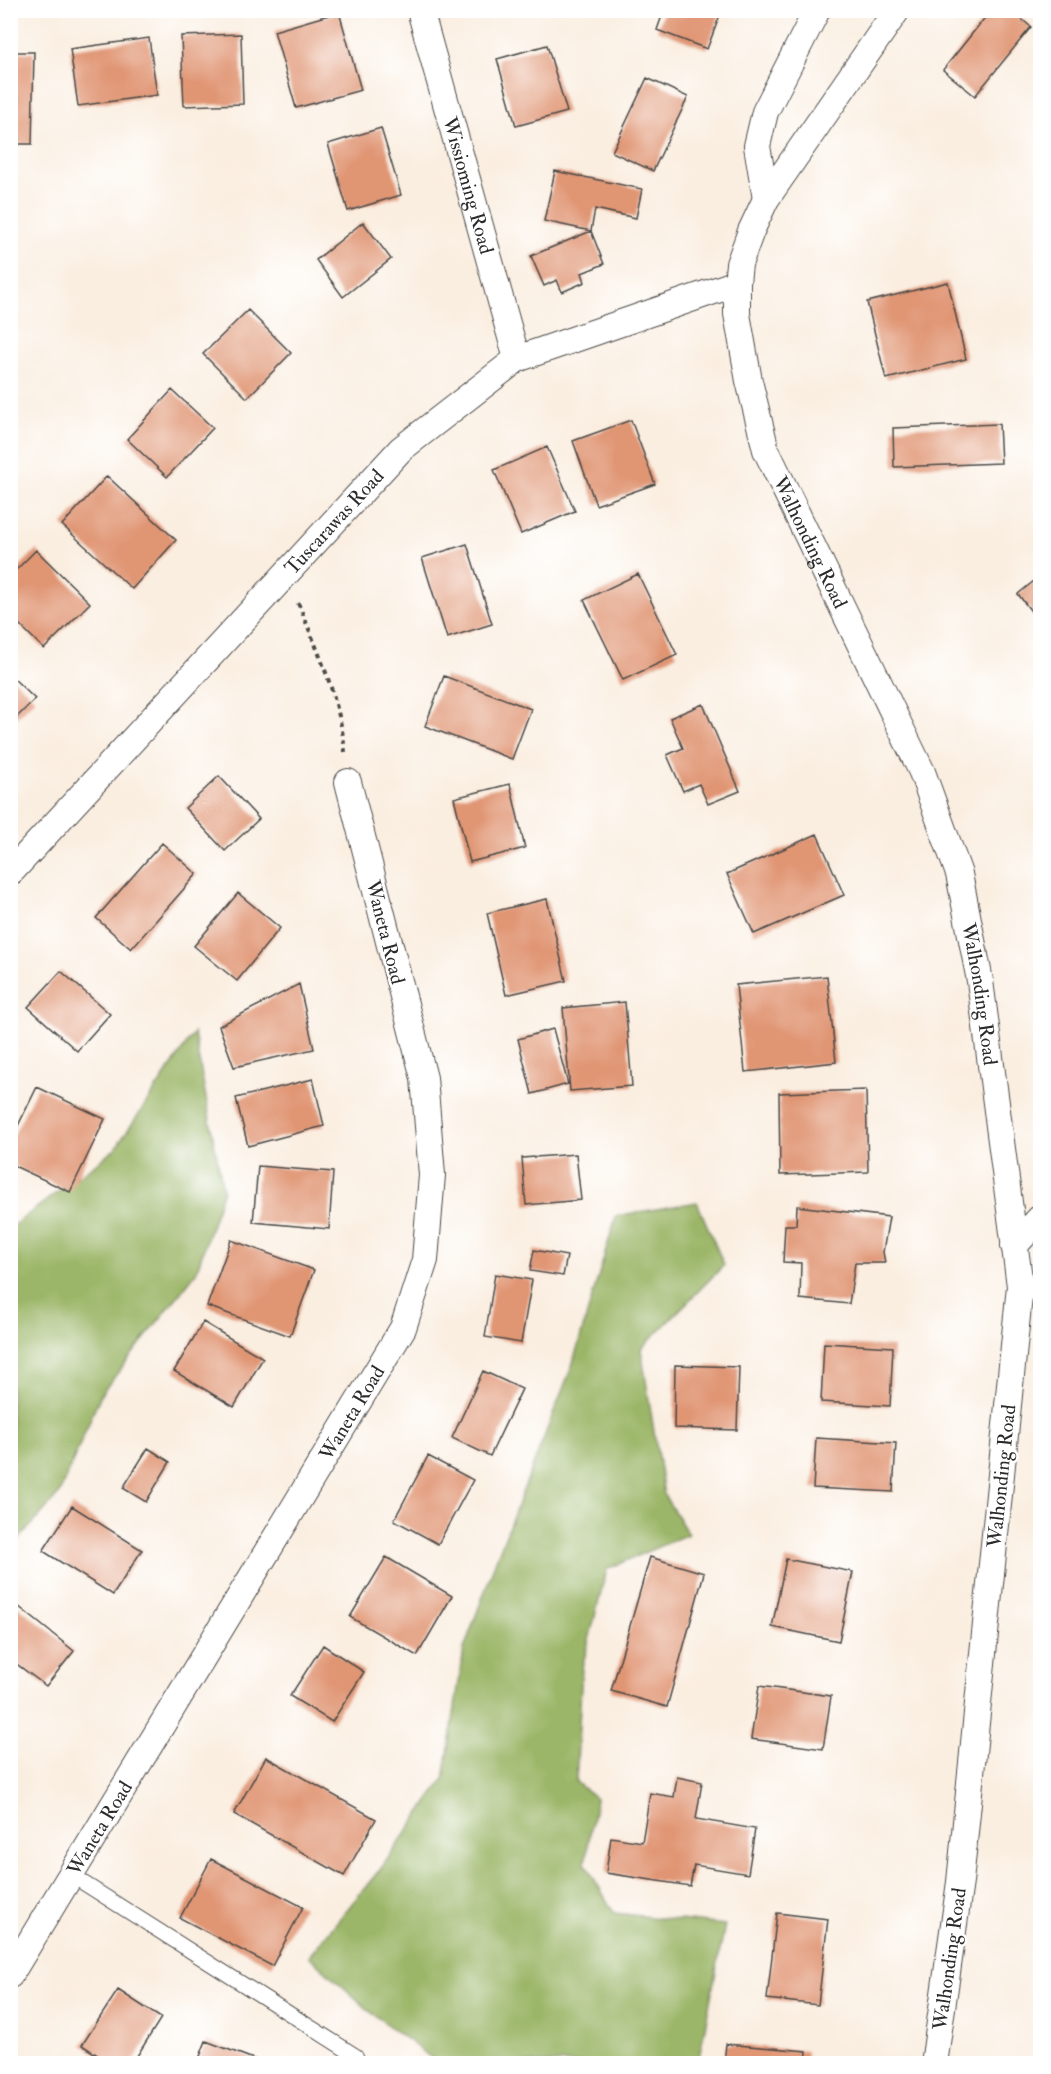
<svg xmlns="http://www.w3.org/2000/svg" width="1051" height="2074" viewBox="0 0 1051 2074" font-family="'IM FELL Double Pica',serif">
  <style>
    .forest { fill: #9bb668; stroke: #63704a; stroke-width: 1.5 }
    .building { fill: #e09573 }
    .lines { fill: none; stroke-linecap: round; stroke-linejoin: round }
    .service-casing { stroke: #4a4846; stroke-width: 16 }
    .minor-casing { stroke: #4a4846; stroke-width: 28 }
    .path { stroke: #4a4846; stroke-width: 4; stroke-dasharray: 4.5 4.5; stroke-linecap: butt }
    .service { stroke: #fff; stroke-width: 14 }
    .minor { stroke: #fff; stroke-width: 26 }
    .labels { text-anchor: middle; stroke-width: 5; stroke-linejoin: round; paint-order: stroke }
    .street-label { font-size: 20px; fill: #2b2b2b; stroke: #fff }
  </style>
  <rect width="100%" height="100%" fill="#fff"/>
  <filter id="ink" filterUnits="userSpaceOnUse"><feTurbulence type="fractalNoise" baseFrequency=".0167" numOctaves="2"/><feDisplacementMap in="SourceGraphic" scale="12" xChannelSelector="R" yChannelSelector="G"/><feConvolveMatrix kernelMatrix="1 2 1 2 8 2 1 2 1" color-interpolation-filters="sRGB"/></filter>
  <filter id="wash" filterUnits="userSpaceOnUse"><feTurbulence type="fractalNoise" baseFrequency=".008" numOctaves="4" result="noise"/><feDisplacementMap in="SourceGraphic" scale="24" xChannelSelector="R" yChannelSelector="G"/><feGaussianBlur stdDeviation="1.35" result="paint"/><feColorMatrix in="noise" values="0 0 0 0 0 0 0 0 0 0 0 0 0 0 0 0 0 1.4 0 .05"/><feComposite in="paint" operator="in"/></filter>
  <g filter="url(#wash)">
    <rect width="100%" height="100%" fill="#faeee0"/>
    <path class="forest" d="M194 1033 223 1190 196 1273 101 1394 59 1494 11 1548V1227L115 1149Z
      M697 1202 724 1265 641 1349 664 1495 688 1534 607 1569 582 1667 576 1782 596 1799 585 1863 614 1913 725 1925 698 2063H438L373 2014 309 1956 382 1867 444 1779 464 1649 497 1557 572 1366 616 1216Z"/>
    <g id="blocks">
      <path class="building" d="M664 10H722L707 49 657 30Z
        M991 10H1011L1031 27 975 96 943 70Z
        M339 12 361 90 296 108 274 31Z
        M241 34 243 104 184 106 181 36Z
        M149 38 157 95 78 106 70 49Z
        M547 45 567 112 516 126 497 59Z
        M10 52H34L32 144H10Z
        M647 78 688 97 653 171 612 152Z
        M381 128 401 195 348 211 328 144Z
        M555 171 642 189 636 218 595 209 591 231 544 221Z
        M363 222 391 259 343 297 316 260Z
        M591 231 604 264 582 273 585 282 562 292 557 280 544 286 531 256Z
        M948 282 966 359 886 379 867 302Z
        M248 310 291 353 247 398 203 354Z
        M172 390 213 428 167 477 127 439Z
        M631 420 655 484 596 505 573 441Z
        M999 424 1001 463 894 467 893 428Z
        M547 447 575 511 521 534 494 470Z
        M107 476 176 540 132 589 62 525Z
        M467 544 492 624 447 638 422 558Z
        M36 550 90 603 44 649 10 615V576Z
        M638 574 677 655 623 680 584 600Z
        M1040 576V623L1018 594Z
        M10 675 35 699 10 724Z
        M444 676 531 709 512 759 425 726Z
        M703 704 740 791 708 804 699 784 683 791 667 755 683 748 670 718Z
        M219 776 259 819 225 851 185 808Z
        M510 784 525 848 470 862 454 798Z
        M817 834 844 895 754 934 727 874Z
        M162 843 197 874 131 949 96 918Z
        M238 893 280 928 237 981 194 946Z
        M547 899 566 981 506 995 487 913Z
        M61 971 110 1014 77 1051 28 1007Z
        M827 976 836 1062 745 1072 736 985Z
        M299 984 314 1049 234 1067 219 1026Z
        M625 1002 632 1086 570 1091 563 1008Z
        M553 1029 568 1084 532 1094 518 1039Z
        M313 1079 324 1126 248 1146 236 1098Z
        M37 1087 105 1119 70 1192 10 1164V1142Z
        M866 1090 868 1172 780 1175 779 1093Z
        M576 1154 581 1200 526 1205 522 1158Z
        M258 1166 333 1172 329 1229 253 1222Z
        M797 1206 889 1217 883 1252 885 1263H855L849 1304 800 1299 801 1263 783 1262 785 1225H796Z
        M231 1240 314 1270 290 1336 207 1306Z
        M534 1250 567 1256 563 1276 530 1271Z
        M495 1274 532 1280 521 1343 485 1337Z
        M203 1322 263 1358 234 1407 174 1371Z
        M824 1343 893 1347 890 1406 821 1402Z
        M675 1365 739 1367 737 1430 674 1428Z
        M483 1371 522 1389 490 1456 452 1438Z
        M816 1438 896 1443 893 1492 813 1488Z
        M148 1448 170 1462 146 1502 123 1488Z
        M428 1456 473 1480 438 1544 394 1520Z
        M72 1506 142 1550 113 1595 43 1551Z
        M386 1557 452 1596 417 1656 350 1617Z
        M650 1557 704 1573 667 1707 611 1691Z
        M786 1559 853 1572 839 1641 772 1627Z
        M18 1606 74 1651 46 1686 10 1659V1615Z
        M323 1645 364 1672 332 1722 290 1696Z
        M759 1686 831 1696 823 1749 751 1739Z
        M266 1757 376 1819 344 1876 234 1814Z
        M677 1777 702 1782 696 1819 755 1829 748 1874 694 1865 690 1886 606 1873 611 1837 642 1842 650 1793 674 1797Z
        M211 1859 303 1907 272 1966 180 1918Z
        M777 1913 828 1919 818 2005 767 1999Z
        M118 1990 161 2018 132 2064H111L82 2045Z
        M206 2041 264 2063V2064H197Z
        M726 2044 807 2051 806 2064H724Z"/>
    </g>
  </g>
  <g filter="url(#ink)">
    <use href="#blocks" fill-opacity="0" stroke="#4a4846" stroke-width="1.5"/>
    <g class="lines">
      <defs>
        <path id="service" d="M71 1875 356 2056"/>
        <g id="minor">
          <path id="s1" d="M420 10 517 359"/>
          <path id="s2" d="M897 10 766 199 751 231 739 264 737 283V314L749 381 766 450 922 772 959 874 980 981 1020 1286 960 1882 934 2064"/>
          <path d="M766 199 757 146 765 112 817 10"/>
          <path id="s3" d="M10 873 401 449 517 359 737 283"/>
          <path d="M1014 1246 1040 1218"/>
          <path id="s4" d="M10 1975 403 1328 425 1260 432 1175 424 1078 348 782"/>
        </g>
      </defs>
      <use href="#service" class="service-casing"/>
      <use href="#minor" class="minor-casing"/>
      <path class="path" d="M298 603C318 651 340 700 345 752"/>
      <use href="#service" class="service"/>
      <use href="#minor" class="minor"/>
    </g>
  </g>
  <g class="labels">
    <g class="street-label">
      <text dy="7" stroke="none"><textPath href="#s1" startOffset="182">Wissioming Road</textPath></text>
      <text dy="7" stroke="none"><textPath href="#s3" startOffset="478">Tuscarawas Road</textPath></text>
      <text dy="7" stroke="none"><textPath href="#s2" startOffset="592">Walhonding Road</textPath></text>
      <text transform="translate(386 932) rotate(76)" y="7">Waneta Road</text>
      <text dy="7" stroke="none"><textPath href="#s2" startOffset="1078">Walhonding Road</textPath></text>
      <text dy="7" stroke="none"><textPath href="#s4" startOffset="658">Waneta Road</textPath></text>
      <text transform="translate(1001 1476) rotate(-84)" y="7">Walhonding Road</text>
      <text dy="7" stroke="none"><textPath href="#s4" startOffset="172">Waneta Road</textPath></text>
      <text transform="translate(949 1959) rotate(-82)" y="7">Walhonding Road</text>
    </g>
  </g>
  <rect width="1051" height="2074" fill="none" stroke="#fff" stroke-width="36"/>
</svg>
